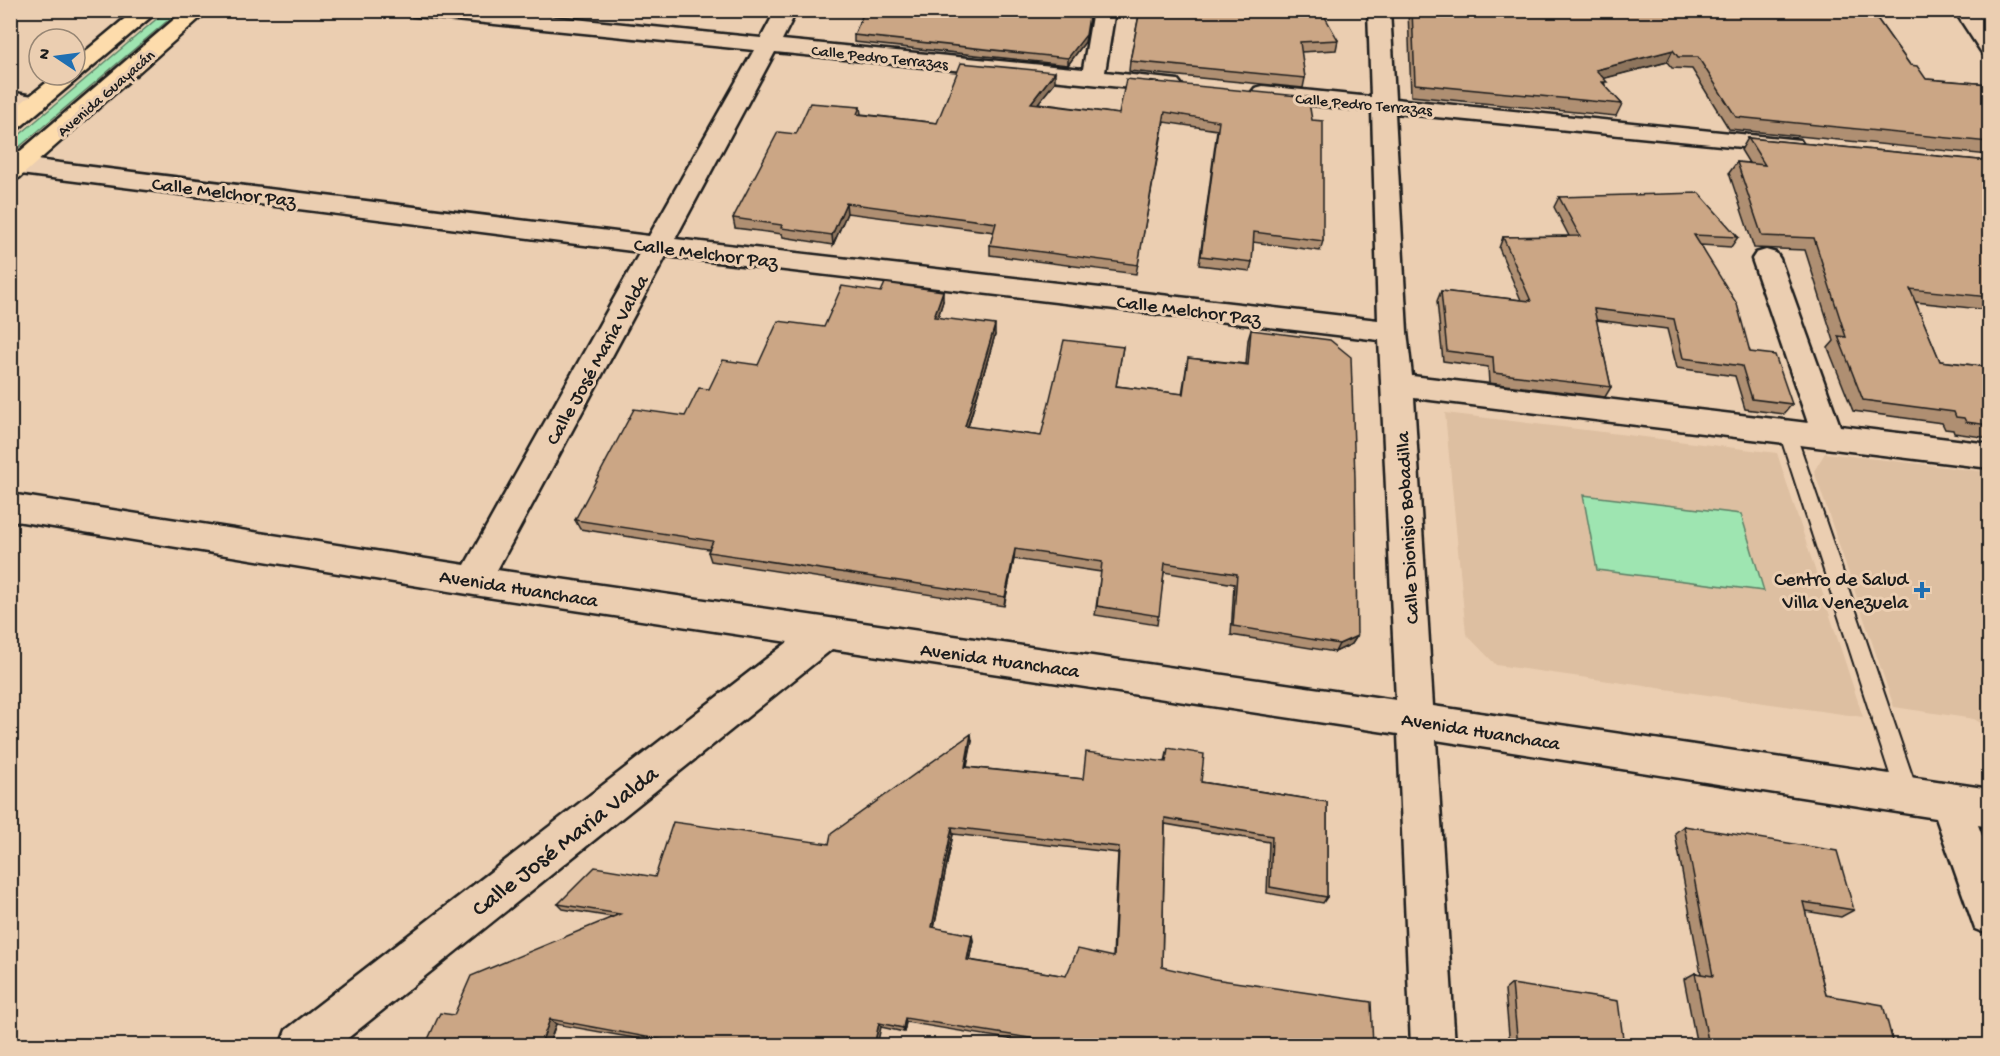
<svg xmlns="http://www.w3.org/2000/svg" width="2000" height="1056" viewBox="0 0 2000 1056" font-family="'Gochi Hand',sans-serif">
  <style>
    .built { fill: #ddbfa1 }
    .green { fill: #9ee5b1; stroke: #5d8066; stroke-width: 1.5 }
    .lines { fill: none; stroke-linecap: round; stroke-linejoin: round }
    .lane-casing { stroke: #1c1c1c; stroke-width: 4 }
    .street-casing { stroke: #1c1c1c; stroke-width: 5 }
    .primary-casing { stroke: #1c1c1c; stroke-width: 5 }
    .lane { fill: #ebceb1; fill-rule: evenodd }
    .street { fill: #ebceb1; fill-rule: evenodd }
    .primary { fill: #fddcac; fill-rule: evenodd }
    .wall { fill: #af8f72; stroke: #1c1c1c; stroke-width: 1.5; fill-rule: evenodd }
    .shaded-wall { fill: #8e745d; stroke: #1c1c1c; stroke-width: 1.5 }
    .building { fill: #cba685; stroke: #1c1c1c; stroke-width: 1.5; fill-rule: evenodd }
    .poi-dot { fill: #1f6fb2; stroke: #ebceb1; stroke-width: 2 }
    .labels { text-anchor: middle; stroke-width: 6; stroke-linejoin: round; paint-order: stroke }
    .far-street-label { font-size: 16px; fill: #1c1c1c; stroke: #ebceb1 }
    .street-label { font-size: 20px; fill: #1c1c1c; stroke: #ebceb1 }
    .poi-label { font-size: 20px; fill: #1c1c1c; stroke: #ebceb1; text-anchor: end }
    .near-street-label { font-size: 24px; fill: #1c1c1c; stroke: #ebceb1 }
  </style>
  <rect width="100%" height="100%" fill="#ebceb1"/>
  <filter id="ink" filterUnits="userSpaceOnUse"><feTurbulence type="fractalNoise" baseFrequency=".0167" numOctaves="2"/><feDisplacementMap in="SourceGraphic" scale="12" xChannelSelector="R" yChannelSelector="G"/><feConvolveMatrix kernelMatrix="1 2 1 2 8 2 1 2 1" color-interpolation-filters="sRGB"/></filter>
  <g filter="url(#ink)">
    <path class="built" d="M1445 413 1777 453 1863 717 1496 665 1466 634Z
      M1825 453 1989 472V728L1974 719 1894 707 1814 471Z"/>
    <path class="green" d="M166 11H179L11 154V142Z
      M1583 495 1741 514 1764 591 1597 570Z"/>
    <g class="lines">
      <defs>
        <path id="lane" d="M1787 426 1793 428 1795 432 1919 796 1916 803 1908 806 1900 803 1897 796 1779 432 1781 428Z"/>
        <path id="street" d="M405 10H485L761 38 776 10H797L782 40 1083 69 1093 10H1115L1105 72 1178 80 1182 85 1178 90 1170 92 775 52 675 239 1378 320 1372 111 1263 100 1255 98 1251 93 1255 88 1263 86 1371 97 1368 10H1390L1395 99 1800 140 1803 145 1800 150 1791 152 1395 113 1407 332 1412 376 1808 423 1752 259 1756 253 1766 250 1776 253 1780 259 1840 426 1990 444V468L1414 398 1433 706 1990 789V827L1978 825 1990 856V935L1975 929 1936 818 1436 740 1455 1046H1411L1398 734 832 649 338 1046H280L286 1030 788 642 474 595 10 520V494L465 565 640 252 20 174 10 170 11 161 20 158 649 236 754 50 415 16 407 15ZM666 256 1379 340 1396 700 497 570Z
          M1954 10H1975L1990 31V55L1982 53Z
          M10 92 44 98 48 103 44 108 36 110 10 106Z"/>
        <path id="primary" d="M135 10H159L18 129 10 131V112L56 75H75V60Z
          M185 10H209L19 178 10 181V160Z"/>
      </defs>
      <use href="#lane" class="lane-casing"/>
      <use href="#street" class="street-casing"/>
      <use href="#primary" class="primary-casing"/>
      <use href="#lane" class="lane"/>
      <use href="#street" class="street"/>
      <use href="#primary" class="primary"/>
    </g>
    <path class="wall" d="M865 10H1091L1085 42 1068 65 854 42V35Z
      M1140 10 1338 40 1336 50 1301 52 1305 78 1303 88 1129 71 1130 61Z
      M1408 10H1871L1910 65 1926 79 1989 84V155L1729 129 1692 69 1672 68 1667 62 1604 78 1605 86 1622 104 1616 116 1411 96Z
      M1055 82 1038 103 1119 114 1308 97 1323 241 1320 251 1253 242 1252 262 1250 271 1199 265 1217 130 1164 122 1136 274 990 255V245L994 232 847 213 833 245 783 237 782 234 735 228 733 218 796 134 860 107 861 114 937 123Z
      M1748 138 1989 161V310L1915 302 1940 361 1989 367V438L1954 433 1953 430 1945 429 1942 423 1853 411 1828 348 1834 341 1805 250 1754 248 1729 173 1737 162 1749 163 1741 150Z
      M1559 197 1738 237 1731 247 1701 245 1750 352 1792 404 1784 414 1745 409 1735 376 1677 368 1667 329 1596 320 1611 387 1605 397 1489 383 1488 367 1443 361 1437 301 1441 291 1521 300 1499 248 1503 237 1569 236 1554 207Z
      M943 301 938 317 995 335 968 427 1041 436 1123 347 1116 386 1182 394 1188 358 1246 364 1248 340 1251 330 1357 636 1352 644 1335 652 1231 635 1234 584 1164 572 1157 625 1095 615 1101 572 1014 559 1004 606 711 561 708 552 709 549 580 529 575 520 685 416 709 389 758 365Z
      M972 741 967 767 1083 779 1165 762 1168 748 1201 782 1327 802V897L1323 903 1267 893 1269 842 1165 824 1162 967 1373 1046H1050L906 1022 904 1032 881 1027 662 1043 556 1024 548 1046H425L454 1015 612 917 563 909 558 904 655 877 829 844ZM953 834 1118 853 1113 957 1066 976 969 960 973 941 972 935 934 928Z
      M1684 826 1854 910 1841 917 1805 911 1826 995 1894 1046H1697L1684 979 1695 973 1701 974 1675 833Z
      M1512 984 1624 1046H1510L1505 990Z"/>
    <path class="shaded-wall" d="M1090 10H1091L1085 42 1068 65V58Z
      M1673 50 1667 62 1590 82 1596 70Z
      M1055 72V82L1031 112V103Z
      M846 203 847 213 833 245 832 235Z
      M943 291V301L935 327 934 317Z
      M995 325V335L965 436V426Z
      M1015 549 1014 559 1004 606 1005 597Z
      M1357 636 1352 644 1335 652 1339 644Z
      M971 734 972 741 965 773V767Z
      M952 827 953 834 933 933 932 927Z
      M972 935 973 941 968 965 967 960Z
      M905 1018 906 1022 904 1032 903 1028Z
      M550 1019 556 1024 548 1046H540Z
      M879 1023 881 1027 877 1046H874Z"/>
    <path class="building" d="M865 10H1090L1086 35 1068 58 854 35Z
      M1140 10H1321L1338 40 1300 42 1305 78 1130 61Z
      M1412 10H1871L1910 65 1917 66 1926 79 1989 84V142L1736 117 1698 57H1678L1673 50 1596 70 1607 82H1602L1622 104 1415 84Z
      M961 63 1055 72 1031 103 1119 114 1126 79 1308 97 1312 120 1323 121V241L1254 232 1252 262 1201 256 1219 121 1165 112 1138 265 990 245 996 223 846 203 832 235 781 228 782 225 733 218 778 132 796 134 810 103 860 107 857 114 937 123Z
      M1748 138 1989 161V297L1910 289 1940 361 1989 367V425L1966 422 1964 418 1956 417 1954 412 1863 400 1838 336 1846 337 1814 238 1762 236 1737 162 1765 165Z
      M1699 193 1738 237 1694 235 1737 304 1750 352 1775 355 1792 404 1752 399 1742 366 1683 358 1674 319 1594 309 1611 387 1494 373 1493 357 1447 351 1441 291 1531 301 1503 237 1580 236 1559 197Z
      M885 283 943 291 934 317 995 325 965 426 1041 436 1064 340 1123 347 1116 386 1183 394 1188 358 1248 365 1251 330 1330 340 1351 357 1355 478 1357 636 1339 644 1233 626 1237 574 1165 563 1159 616 1097 606 1102 562 1015 549 1005 597 708 552 713 541 575 520 634 409 685 416 699 388 709 389 723 360 758 365 778 321 824 327 842 286 881 292Z
      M971 734 965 767 1083 779 1086 752 1166 762 1168 748 1204 754 1201 782 1327 802V897L1270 887 1272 836 1165 818 1162 967 1214 979 1371 1002 1373 1046H1060V1043L905 1018 903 1028 879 1023 874 1046H661L663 1040 550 1019 540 1046H425L440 1013 454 1015 471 976 620 914 558 904 595 867 655 877 673 822 829 844 831 834ZM952 827 1119 847 1114 957 1078 949 1066 976 967 960 972 935 932 927Z
      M1684 826 1837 851 1854 910 1803 902 1826 995 1883 1005 1894 1046H1709L1695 973 1713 976Z
      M1512 984 1618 1001 1624 1046H1518Z"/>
  </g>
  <path class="poi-dot" d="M1919 581h6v6h6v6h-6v6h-6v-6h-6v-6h6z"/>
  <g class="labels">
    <g class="far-street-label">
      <text transform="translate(880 56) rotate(6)" y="6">Calle Pedro Terrazas</text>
      <text transform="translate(105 92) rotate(-41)" y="6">Avenida Guayacán</text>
      <text transform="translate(1364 103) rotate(5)" y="6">Calle Pedro Terrazas</text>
    </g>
    <g class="street-label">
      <text transform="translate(224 191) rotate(7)" y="7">Calle Melchor Paz</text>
      <text transform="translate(706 252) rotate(7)" y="7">Calle Melchor Paz</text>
      <text transform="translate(1189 309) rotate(7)" y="7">Calle Melchor Paz</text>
      <text transform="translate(596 359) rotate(-61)" y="7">Calle José Maria Valda</text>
      <text transform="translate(1406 528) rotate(-93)" y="7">Calle Dionisio Bobadilla</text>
      <text transform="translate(519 587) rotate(9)" y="7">Avenida Huanchaca</text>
      <text transform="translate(1000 659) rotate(8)" y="7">Avenida Huanchaca</text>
      <text transform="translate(1481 730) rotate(9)" y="7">Avenida Huanchaca</text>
    </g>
    <g class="poi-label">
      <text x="1908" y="585">Centro de Salud<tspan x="1908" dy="23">Villa Venezuela</tspan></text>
    </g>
    <g class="near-street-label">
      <text transform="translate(564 840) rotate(-38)" y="8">Calle José Maria Valda</text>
    </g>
  </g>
  <rect width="2000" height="1056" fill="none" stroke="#ebceb1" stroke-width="36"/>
  <rect x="18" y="18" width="1964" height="1020" fill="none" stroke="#1c1c1c" stroke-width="2" filter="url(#ink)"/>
  <g transform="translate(57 57) rotate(283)"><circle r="28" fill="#ebceb1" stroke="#988775" stroke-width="1.5"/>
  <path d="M0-4.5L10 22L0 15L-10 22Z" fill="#1f6fb2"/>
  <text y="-9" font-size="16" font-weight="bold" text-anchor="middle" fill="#1c1c1c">N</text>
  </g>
</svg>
